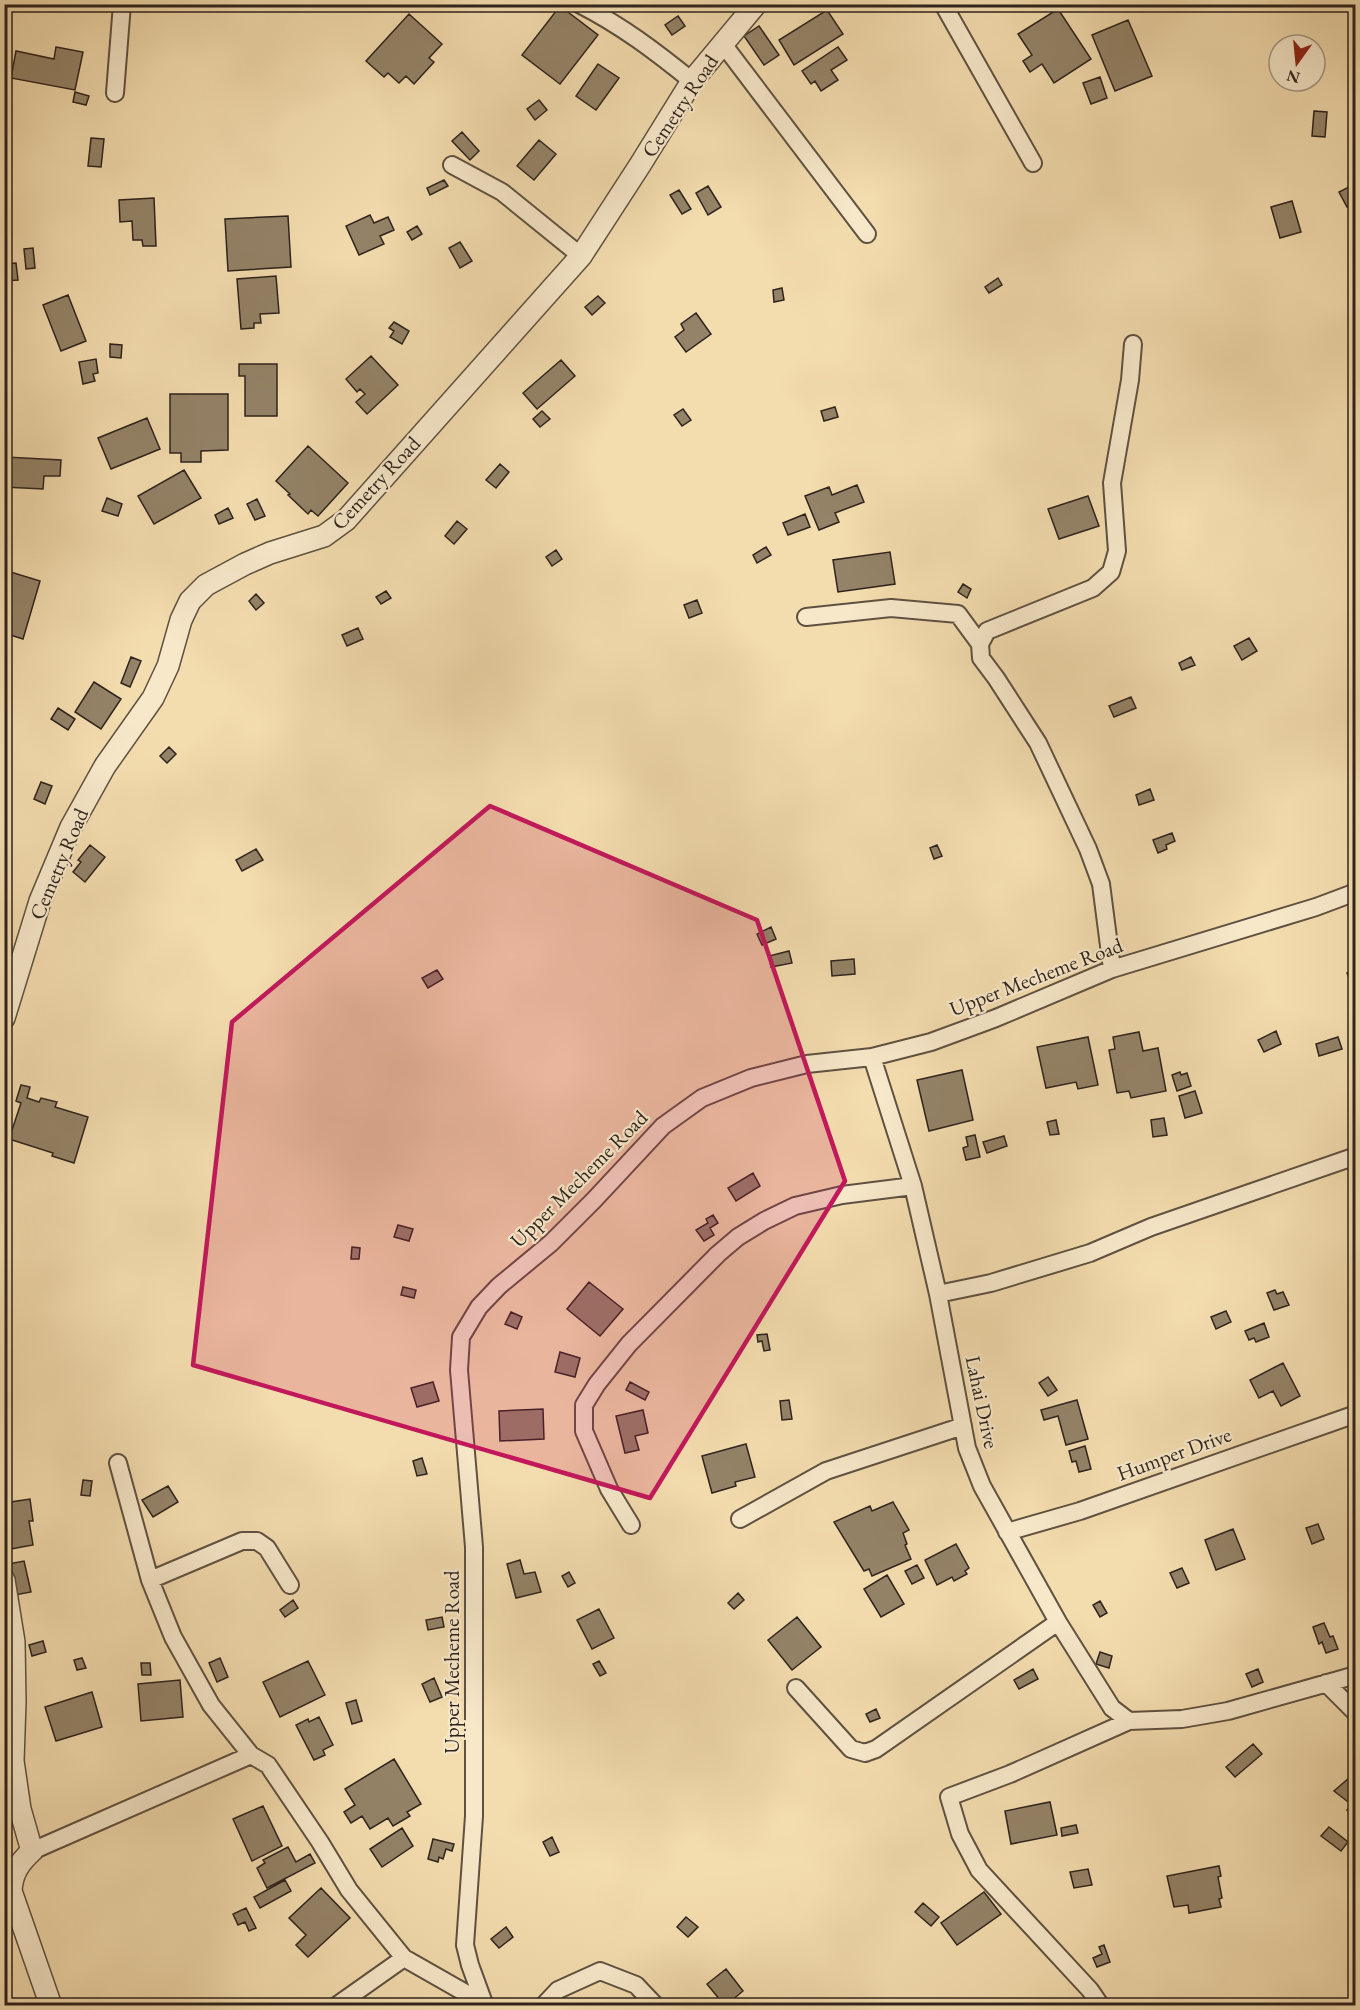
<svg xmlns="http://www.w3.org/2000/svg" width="1360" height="2010" viewBox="0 0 1360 2010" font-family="'EB Garamond',serif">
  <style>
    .building { fill: #948368; stroke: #2e231d; stroke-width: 1.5 }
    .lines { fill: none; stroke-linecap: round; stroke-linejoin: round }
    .minor-casing { stroke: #5f5141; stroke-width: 20 }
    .tertiary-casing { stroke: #5f5141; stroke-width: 24 }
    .minor { stroke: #f7e8ca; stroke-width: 16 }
    .tertiary { stroke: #f7e8ca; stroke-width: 21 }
    .marked { fill: #c2185b; fill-opacity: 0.2; stroke: #c2185b; stroke-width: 4.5; stroke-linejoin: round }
    .labels { text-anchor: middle; stroke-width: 4.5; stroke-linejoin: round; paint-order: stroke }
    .street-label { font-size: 21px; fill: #2e231d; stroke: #f7e8ca }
  </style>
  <rect width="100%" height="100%" fill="#f3dcae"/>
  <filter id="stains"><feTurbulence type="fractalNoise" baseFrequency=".00333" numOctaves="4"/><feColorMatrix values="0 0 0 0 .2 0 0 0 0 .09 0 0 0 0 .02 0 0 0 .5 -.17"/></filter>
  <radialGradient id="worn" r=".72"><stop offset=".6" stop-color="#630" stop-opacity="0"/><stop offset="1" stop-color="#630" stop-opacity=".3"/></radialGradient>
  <path class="building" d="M560 6 598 35 560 84 522 55Z
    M1058 9 1091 59 1054 83 1042 64 1030 72 1023 61 1032 55 1018 34Z
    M827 10 843 34 794 65 779 40Z
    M409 14 442 44 429 58 434 62 414 84 406 76 399 83 388 73 384 77 366 61Z
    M678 16 685 26 672 35 665 25Z
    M1128 20 1152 76 1115 91 1092 35Z
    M759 26 779 55 764 65 744 36Z
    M56 47 83 52 75 90 11 78 16 51 54 59Z
    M838 47 847 60 831 70 838 80 821 91 815 81 811 84 802 71Z
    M598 64 619 78 596 110 576 96Z
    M1100 77 1107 98 1091 104 1083 83Z
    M75 92 89 96 86 105 73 102Z
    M539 100 547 110 535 120 527 109Z
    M1314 111 1327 112 1325 137 1312 136Z
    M462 132 479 151 470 160 452 141Z
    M91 138 104 139 101 167 88 166Z
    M539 140 556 154 534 180 517 166Z
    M444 180 448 186 430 195 427 188Z
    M708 186 721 207 708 215 696 193Z
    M1351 186 1356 195V203L1347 207 1339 192Z
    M679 190 691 209 682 214 670 195Z
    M154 198 156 246H143L142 240H133L132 221 120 222 119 200Z
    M1292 201 1301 232 1280 238 1271 207Z
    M370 215 374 223 388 217 394 230 380 236 384 244 359 255 346 226Z
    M288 216 291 267 228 271 225 219Z
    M417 226 422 234 412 240 407 232Z
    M460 242 472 261 460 268 449 248Z
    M33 248 35 268 26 269 24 249Z
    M16 263 18 280 4 281V264Z
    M276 276 279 313 260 314 261 323H254V328L241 329 237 279Z
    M998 278 1002 285 989 293 985 287Z
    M782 288 784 300 774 302 773 290Z
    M68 295 86 341 61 351 43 305Z
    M598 296 605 303 592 315 585 307Z
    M696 313 711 334 686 352 675 337 684 330 681 324Z
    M394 322 409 331 402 344 390 337 394 331 389 328Z
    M110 344 122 345 121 358 110 357Z
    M371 356 398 385 367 414 356 402 365 394 360 389 357 392 346 379Z
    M96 359 98 373 93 374 95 381 83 384 79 362Z
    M561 360 575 376 537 409 523 393Z
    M239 364H277V416H245V376H239Z
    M170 394H228V450L201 451V462H181V453H170Z
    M835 407 838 417 824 421 821 411Z
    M683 409 691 420 682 426 674 415Z
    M542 411 550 419 540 427 533 419Z
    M147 418 160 449 111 469 98 438Z
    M308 446 348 483 318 516 311 510 308 514 288 495 290 494 276 481Z
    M5 457 61 460 60 476H44L43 489 4 487Z
    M500 464 509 472 496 488 486 480Z
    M184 470 201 498 154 524 138 496Z
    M857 485 864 502 835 513 839 522 819 530 805 496 829 487 832 495Z
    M1088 496 1099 526 1059 539 1048 509Z
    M107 498 122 504 118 516 102 511Z
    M257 499 265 516 255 520 247 504Z
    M228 508 233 518 219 524 215 515Z
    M805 514 810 527 788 535 783 523Z
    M457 521 467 529 454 544 445 536Z
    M766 547 771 555 757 563 753 555Z
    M556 550 562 559 552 566 546 557Z
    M890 552 895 584 838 592 833 560Z
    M4 570 40 581 23 639 4 633Z
    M963 584 971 589 967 598 958 592Z
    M386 591 391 598 381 604 376 597Z
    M256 594 264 603 256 610 249 601Z
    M697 600 702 613 689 618 684 605Z
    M358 628 363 639 347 646 342 635Z
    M1249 638 1257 651 1242 660 1234 646Z
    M131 657 141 661 130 687 121 683Z
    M1191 657 1195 665 1182 670 1179 663Z
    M94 682 121 699 101 729 75 712Z
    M1131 697 1136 708 1114 717 1109 706Z
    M58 708 75 719 68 730 51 719Z
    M169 747 176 754 167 763 160 756Z
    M41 782 52 786 45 804 34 799Z
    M1150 789 1154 800 1139 805 1136 795Z
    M1172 833 1175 841 1166 845 1167 849 1158 853 1153 840Z
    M90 845 105 857 85 882 73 872 81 862 78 860Z
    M937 845 942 856 934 859 930 848Z
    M256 849 263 860 242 871 236 860Z
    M771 927 776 939 762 945 757 934Z
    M789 951 792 963 771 967 769 956Z
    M854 959 855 974 832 976 831 961Z
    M437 970 443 979 428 988 422 978Z
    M1356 970V995L1347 973Z
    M1276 1031 1281 1044 1264 1052 1258 1040Z
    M1139 1032 1143 1051 1158 1048 1166 1091 1131 1098 1129 1091 1117 1093 1109 1050 1115 1049 1113 1037Z
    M1088 1037 1098 1085 1078 1089 1076 1082 1046 1088 1037 1047Z
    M1338 1037 1342 1049 1319 1056 1316 1044Z
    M962 1070 973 1120 929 1131 917 1080Z
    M1180 1072 1181 1075 1187 1073 1191 1086 1177 1091 1172 1075Z
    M21 1085 30 1087 27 1098 39 1102 41 1098 57 1102 55 1107 88 1117 74 1163 52 1156 53 1153 9 1139 21 1103 16 1101Z
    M1195 1091 1202 1113 1185 1118 1179 1096Z
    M1164 1118 1167 1135 1153 1137 1151 1120Z
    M1056 1120 1059 1134 1050 1135 1047 1122Z
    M975 1135 980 1157 966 1160 963 1148 968 1146 966 1137Z
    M1004 1136 1007 1146 987 1153 983 1142Z
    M753 1173 760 1186 736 1201 728 1188Z
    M713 1215 718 1223 710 1228 714 1235 704 1241 696 1230 708 1223 706 1219Z
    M398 1225 413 1229 409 1241 394 1237Z
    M352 1247 360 1248 359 1259H351Z
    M589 1282 623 1309 600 1336 567 1309Z
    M403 1287 416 1290 414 1298 401 1295Z
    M1275 1290 1277 1294 1283 1292 1289 1305 1274 1310 1267 1293Z
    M1226 1311 1231 1322 1216 1329 1211 1317Z
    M511 1312 522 1317 517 1329 505 1324Z
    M1264 1323 1269 1337 1256 1342 1254 1338 1249 1340 1245 1331Z
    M767 1334 770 1350 764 1351 762 1341 758 1342 757 1335Z
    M560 1352 580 1358 575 1377 555 1372Z
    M1283 1363 1300 1396 1281 1406 1273 1391 1259 1398 1250 1380Z
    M1048 1377 1057 1390 1048 1396 1039 1383Z
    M433 1382 439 1401 417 1407 411 1388Z
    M630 1382 649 1392 645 1400 626 1390Z
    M789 1400 792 1419 782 1420 780 1401Z
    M1077 1400 1088 1439 1066 1445 1058 1416 1044 1420 1041 1410Z
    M543 1409 544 1439 500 1441 499 1411Z
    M643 1410 648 1433 635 1436 639 1450 625 1453 616 1416Z
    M746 1444 755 1477 735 1482 736 1486 712 1493 702 1456Z
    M1085 1446 1091 1469 1079 1472 1076 1461 1072 1462 1069 1451Z
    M422 1458 427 1474 417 1476 413 1461Z
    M83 1480 92 1481 90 1496 81 1495Z
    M168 1486 178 1502 153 1517 142 1500Z
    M30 1499 33 1521H29L33 1545 5 1550 4 1503Z
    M893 1502 909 1530 903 1533 907 1544 905 1545 911 1559 872 1576 869 1569 864 1571 834 1522 870 1506 872 1511Z
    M1318 1524 1324 1539 1312 1544 1306 1528Z
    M1233 1529 1245 1559 1216 1570 1205 1540Z
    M956 1544 969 1568 965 1571 967 1574 954 1581 952 1577 937 1585 925 1560Z
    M520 1560 524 1574 535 1572 541 1592 516 1598 507 1564Z
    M24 1561 31 1592 15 1595 8 1564Z
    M917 1565 924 1578 912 1584 905 1571Z
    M1182 1568 1189 1583 1177 1588 1170 1573Z
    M569 1572 575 1583 568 1587 562 1576Z
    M887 1575 904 1604 881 1617 864 1589Z
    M738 1593 744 1600 734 1609 728 1603Z
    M293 1600 298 1608 285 1617 280 1610Z
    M1100 1601 1107 1613 1100 1617 1093 1605Z
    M599 1609 614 1638 592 1649 577 1620Z
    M442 1617 444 1627 428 1630 426 1620Z
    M797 1617 821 1647 792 1670 768 1640Z
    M1324 1623 1330 1637 1333 1636 1338 1649 1326 1653 1322 1642 1319 1644 1313 1627Z
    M43 1641 46 1652 32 1656 29 1645Z
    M1100 1652 1112 1656 1109 1668 1096 1664Z
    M82 1658 86 1668 77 1670 74 1660Z
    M220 1658 228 1677 217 1682 209 1663Z
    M308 1661 325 1695 280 1717 263 1682Z
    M599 1661 606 1673 600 1676 593 1664Z
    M141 1663H150L151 1675H142Z
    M1033 1669 1038 1679 1019 1689 1014 1680Z
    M1258 1669 1263 1682 1252 1687 1246 1674Z
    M434 1678 442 1697 430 1702 422 1684Z
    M180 1680 183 1717 141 1721 138 1684Z
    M92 1692 102 1727 56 1741 45 1707Z
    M356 1700 362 1721 352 1724 346 1703Z
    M876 1709 880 1718 870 1722 866 1714Z
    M319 1717 333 1745 323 1750 325 1755 314 1760 296 1725 308 1719 309 1722Z
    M1253 1744 1262 1754 1235 1777 1226 1767Z
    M394 1759 421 1804 407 1812 410 1816 393 1826 388 1818 370 1829 362 1816 351 1823 344 1812 355 1805 345 1789Z
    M1356 1772V1815L1347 1810 1352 1805 1334 1791Z
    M1050 1802 1057 1835 1011 1844 1005 1811Z
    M263 1806 282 1846 252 1861 233 1819Z
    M1076 1825 1078 1833 1062 1836 1061 1828Z
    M1329 1827 1348 1842 1341 1851 1321 1836Z
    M402 1828 413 1846 382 1867 370 1849Z
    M552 1837 559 1852 550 1856 543 1842Z
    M433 1839 454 1844 452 1851 446 1849 443 1859 439 1857 438 1862 428 1859Z
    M288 1847 296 1862 310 1854 315 1863 267 1888 257 1868 265 1863 263 1860Z
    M1219 1866 1221 1876 1218 1877 1222 1898 1219 1899 1221 1907 1189 1913 1188 1905 1174 1907 1167 1876Z
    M1088 1869 1092 1885 1074 1888 1070 1872Z
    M285 1880 291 1891 260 1908 254 1897Z
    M321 1888 350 1918 308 1957 296 1945 306 1935 289 1918Z
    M984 1892 1001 1914 957 1945 941 1923Z
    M923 1903 939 1917 931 1926 915 1912Z
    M246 1908 256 1928 249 1931 245 1922 238 1925 233 1914Z
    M686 1917 698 1927 688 1937 677 1927Z
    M506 1927 513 1937 499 1948 491 1939Z
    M1104 1945 1110 1962 1097 1967 1093 1958 1102 1954 1099 1947Z
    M726 1969 743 1991 725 2006 707 1984Z"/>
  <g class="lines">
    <defs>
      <path id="minor" d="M579 4C622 26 655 51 692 81
        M943 4 1033 163
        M723 44 867 234
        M115 93 122 4
        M452 165 502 192 581 256
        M806 617 891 608 958 614 980 644 981 658 996 678 1038 743 1088 849 1101 884 1112 969
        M980 644 987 631 1093 588 1111 572 1117 551 1112 483 1130 380 1133 344
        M872 1057 913 1186 938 1294 967 1448 982 1486 1058 1622 1112 1708 1129 1721
        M938 1294 991 1283 1090 1253 1151 1227 1356 1156
        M118 1463 150 1580 173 1637 211 1705 251 1755 268 1765 320 1842 349 1890 404 1958 483 2003
        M740 1519 826 1471 963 1426
        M631 1525 609 1489 584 1431V1405L597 1384 629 1344 718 1254 738 1237 764 1221 795 1206 842 1195 913 1186
        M1007 1532 1080 1511 1356 1414
        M150 1580 242 1541H257L267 1548 290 1585
        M1326 1683 1356 1713
        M796 1688 851 1749 865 1753 876 1749 1058 1622
        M32 1851 251 1755
        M336 2006 404 1958
        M485 2006 470 1965 465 1945 474 1816V1547L459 1370 461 1337 479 1307 499 1286 551 1243 594 1200 663 1126 702 1098 751 1078 807 1064 872 1057 931 1042 996 1018 1112 969 1316 907 1356 892
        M543 2006 558 1990 600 1971 636 1985 656 2006
        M1101 2006 1090 1990 979 1870 960 1834 949 1797 1010 1774 1129 1721 1182 1719 1228 1711 1356 1675"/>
      <path id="tertiary" d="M4 1018 40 901 71 827 105 766 153 698 168 666 181 620 190 601 206 585 245 564 270 553 324 536 346 520 581 256 640 165 692 81 756 4
        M4 1580 14 1642 15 1702 13 1761 20 1809 32 1851C19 1863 12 1873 11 1891L51 2006"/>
    </defs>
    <use href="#minor" class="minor-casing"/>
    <use href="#tertiary" class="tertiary-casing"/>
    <use href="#minor" class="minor"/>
    <use href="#tertiary" class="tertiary"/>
  </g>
  <path class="marked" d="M490 806 757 920 845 1181 650 1498 193 1365 232 1022Z"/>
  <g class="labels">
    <g class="street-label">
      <text transform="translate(680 106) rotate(-56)" y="7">Cemetry Road</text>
      <text transform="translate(376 483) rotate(-47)" y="7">Cemetry Road</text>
      <text transform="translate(59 864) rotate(-67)" y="7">Cemetry Road</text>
      <text transform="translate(1036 977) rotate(-21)" y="7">Upper Mecheme Road</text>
      <text transform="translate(579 1179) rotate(-45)" y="7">Upper Mecheme Road</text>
      <text transform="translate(982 1402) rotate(78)" y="7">Lahai Drive</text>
      <text transform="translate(1174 1454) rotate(-20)" y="7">Humper Drive</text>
      <text transform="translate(452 1662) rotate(-90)" y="7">Upper Mecheme Road</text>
    </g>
  </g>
  <rect width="1360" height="2010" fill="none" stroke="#f3dcae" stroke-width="24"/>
  <rect x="6" y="6" width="1348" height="1998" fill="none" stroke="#2e231d" stroke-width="3"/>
  <rect x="12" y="12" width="1336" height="1986" fill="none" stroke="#2e231d" stroke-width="1.5"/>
  <g transform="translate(1297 63) rotate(195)"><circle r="28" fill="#f7e8ca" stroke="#a79985" stroke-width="1.5"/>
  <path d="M0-4.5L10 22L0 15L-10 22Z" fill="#8f2418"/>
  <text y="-9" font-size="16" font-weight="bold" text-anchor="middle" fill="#2e231d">N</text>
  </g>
  <rect width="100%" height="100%" filter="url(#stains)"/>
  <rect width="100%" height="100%" fill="url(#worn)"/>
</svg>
